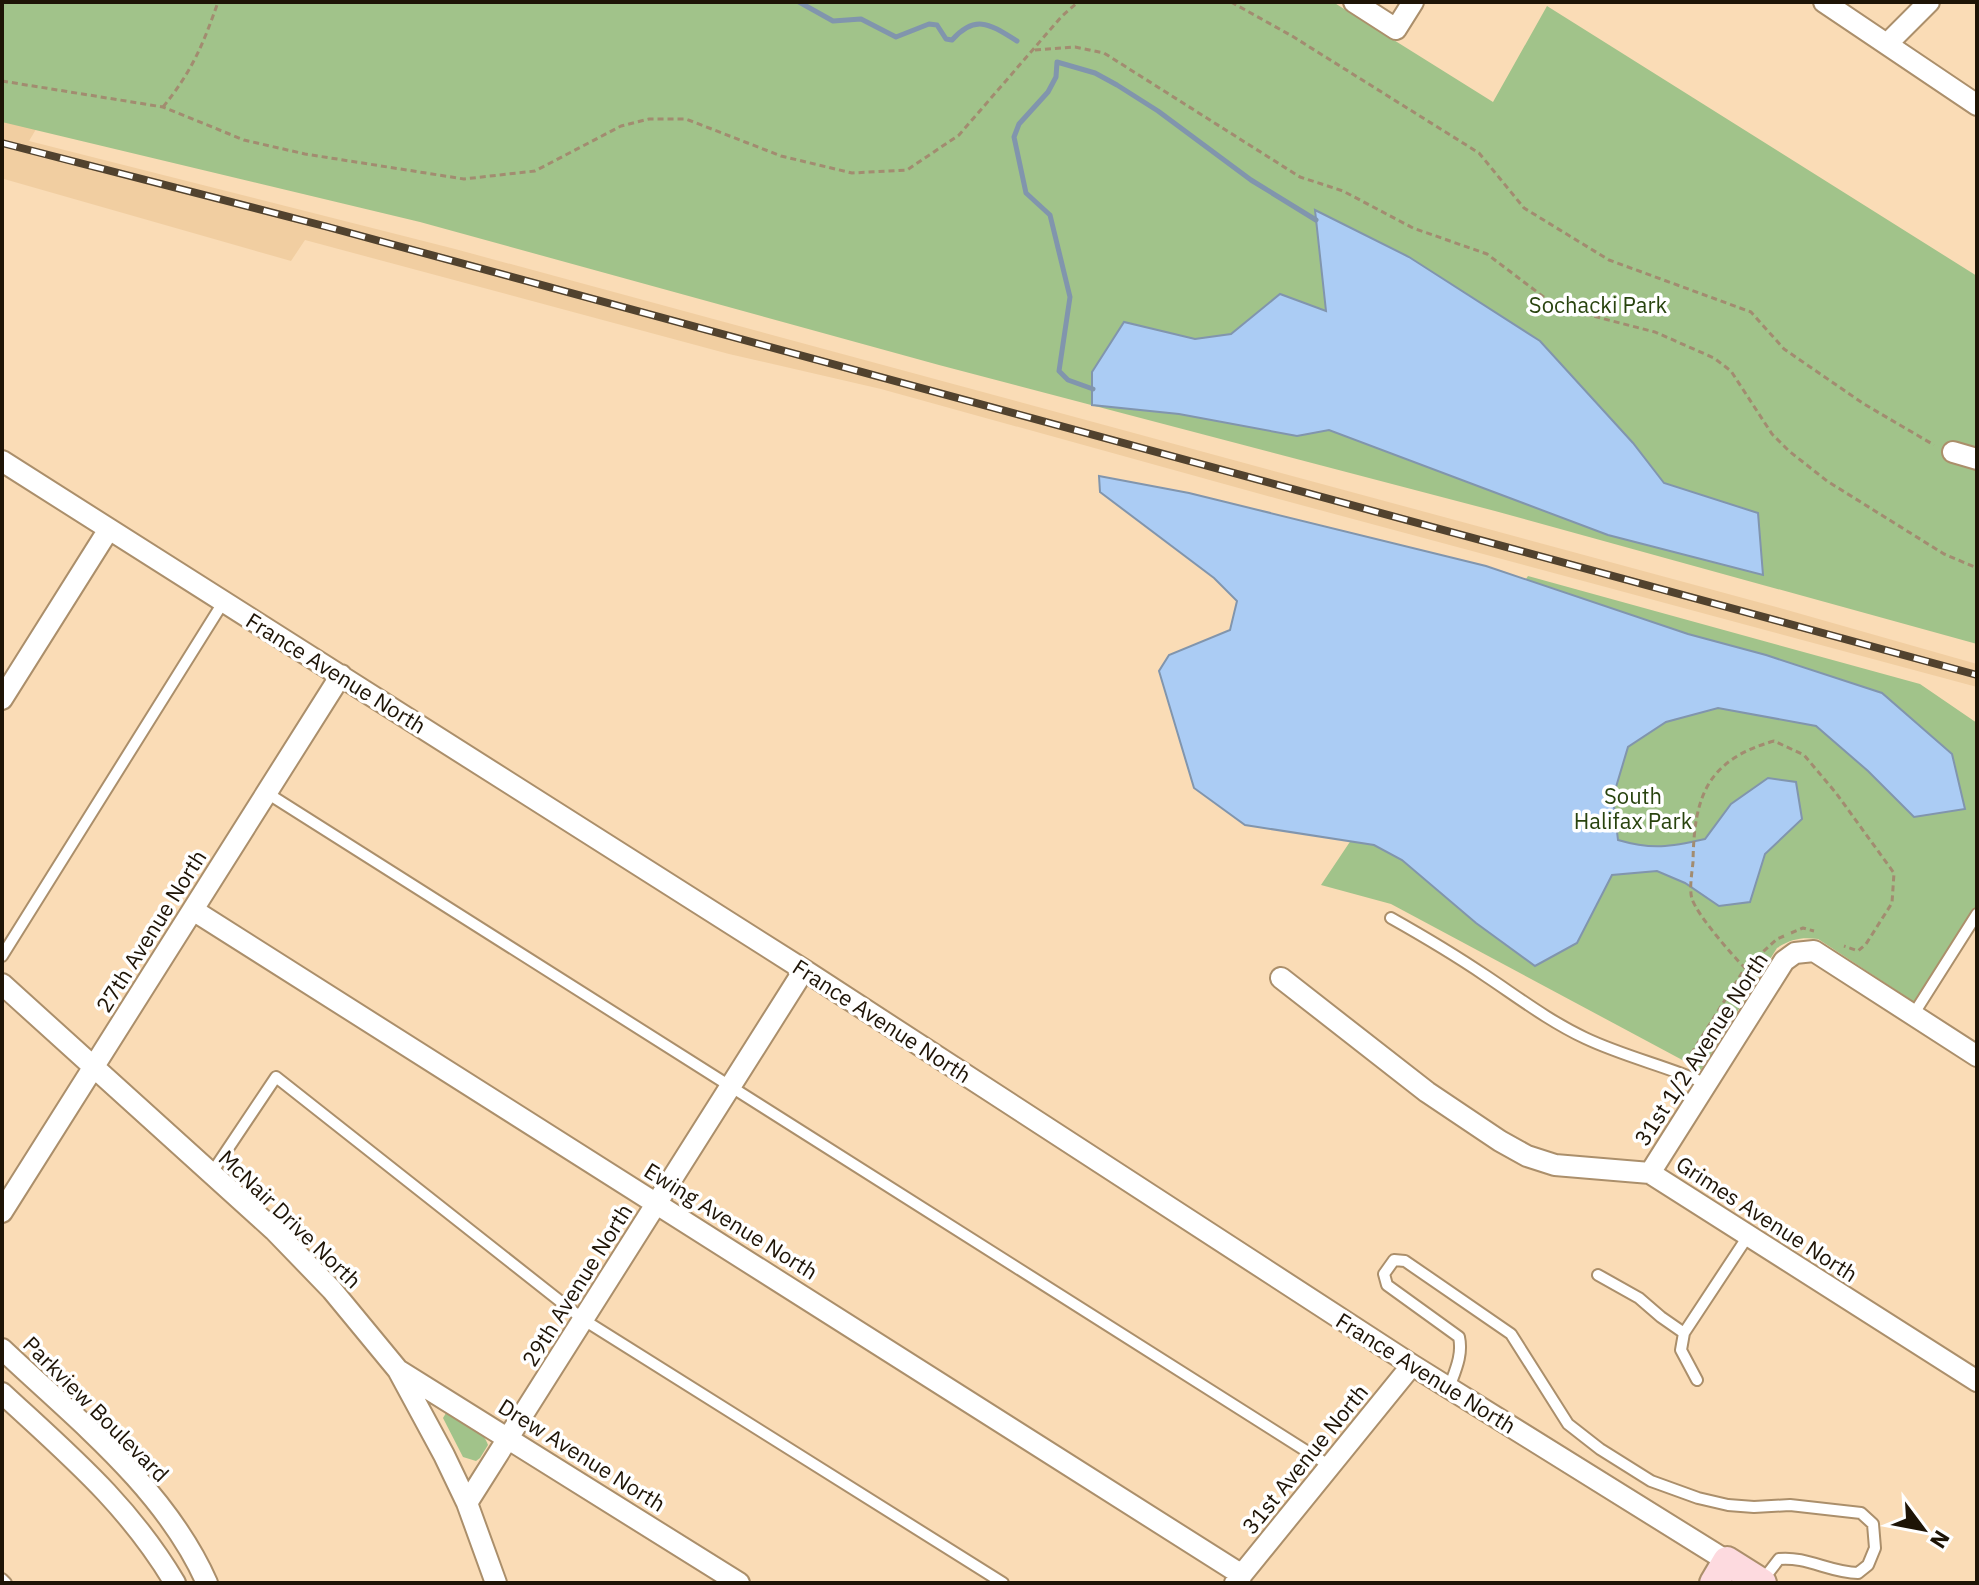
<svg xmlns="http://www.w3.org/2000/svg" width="1979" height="1585" viewBox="0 0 1979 1585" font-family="'IBM Plex Sans',sans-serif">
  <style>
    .built { fill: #f1cea1 }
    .green { fill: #a1c38a }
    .water { fill: #abccf4; stroke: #8195ad; stroke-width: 2 }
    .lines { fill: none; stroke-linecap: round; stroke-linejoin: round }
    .stream { stroke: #8195ad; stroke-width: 5 }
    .lane-casing { stroke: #ab8f6b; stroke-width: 14 }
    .street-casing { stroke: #ab8f6b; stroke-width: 24 }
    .secondary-casing { stroke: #ab8f6b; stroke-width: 32 }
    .path { stroke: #a28c70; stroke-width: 3; stroke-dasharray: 6 4; stroke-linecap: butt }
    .lane { stroke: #fff; stroke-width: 10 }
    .street { stroke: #fff; stroke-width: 20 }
    .secondary { stroke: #fddadf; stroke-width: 28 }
    .rail-casing { stroke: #51422e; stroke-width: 8 }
    .rail { stroke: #fff; stroke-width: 5; stroke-dasharray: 15; stroke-linecap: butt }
    .labels { text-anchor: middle; stroke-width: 7; stroke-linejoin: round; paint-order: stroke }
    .park-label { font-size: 22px; fill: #28430e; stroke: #fff }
    .street-label { font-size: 22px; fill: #1e1406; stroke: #fff }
  </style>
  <rect width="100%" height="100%" fill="#fadcb6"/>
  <path class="built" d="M2 101 47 111 29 141 455 249 1787 610 1977 664V687L1275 498 881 389 729 354 305 240 291 261 4 179 2 182Z"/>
  <path class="green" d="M2 2H1333L1493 102 1547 6 1977 276V644L1495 511 939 365 420 222 2 122Z
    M1528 576 1920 684 1977 723V905L1914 1002 1818 939C1802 937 1791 939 1777 948L1701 1070 1391 904 1321 885Z
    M446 1413C460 1417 484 1430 488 1445L480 1458 476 1461 463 1457 443 1418Z"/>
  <path class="water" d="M1315 210 1409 257 1540 341 1633 443 1664 483 1758 513 1763 575 1608 535 1329 430 1297 436 1179 414 1092 405V372L1124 322 1195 339 1231 334 1280 294 1326 311Z
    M1099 476 1189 493 1486 566 1688 634 1766 655 1882 693 1952 754 1965 809 1914 817 1868 771 1816 726 1718 708 1666 722 1628 747 1613 797 1618 840C1652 850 1670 847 1705 839L1731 804 1768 778 1796 782 1802 819 1765 854 1750 902 1719 906 1685 883 1657 871 1612 875 1577 943 1535 966 1476 923 1402 860 1374 845 1245 825 1194 788 1159 671 1169 655 1230 630 1237 601 1214 578 1100 492Z"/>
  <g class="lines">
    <path class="stream" d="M799 2 833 21 861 19 896 37 929 24 937 25 946 39 952 40C976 13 991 25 1017 41
      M1093 389 1068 380 1059 371 1070 297 1050 215 1026 193 1014 137 1019 124 1048 92 1056 77 1057 62 1095 73 1117 85 1158 111 1251 180 1316 220"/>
    <defs>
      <path id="lane" d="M267 793 1330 1466
        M1391 918C1423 936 1455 955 1486 976 1519 998 1549 1021 1585 1038 1625 1057 1667 1066 1707 1084
        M2 956 224 601
        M1913 1015 1977 914
        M211 1174 276 1077 584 1320 1003 1583
        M1598 1275 1639 1298 1661 1317 1684 1333 1748 1236
        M1684 1333 1681 1350 1697 1380
        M1449 1388C1455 1371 1463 1355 1459 1337L1387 1285 1384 1274 1394 1260 1405 1261 1511 1334 1568 1424 1600 1449 1651 1481 1698 1498 1728 1505 1754 1507 1790 1505 1861 1513 1873 1524 1875 1548 1868 1565 1858 1573C1831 1573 1806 1556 1779 1559L1762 1581
        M2 1579 6 1583"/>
      <path id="street" d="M1354 2 1396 29 1413 2
        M1824 2 1977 105
        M1887 44 1929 2
        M1953 452 1977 459
        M2 461 804 970 1412 1365 1727 1561
        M2 699 109 529
        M193 910 1242 1575
        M1281 978 1427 1092 1500 1141 1527 1156 1555 1165 1650 1173 1977 1381
        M2 984 274 1230 332 1290 398 1370 444 1455 467 1503 496 1583
        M1650 1173 1784 961 1795 953 1814 951 1977 1056
        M2 1212 341 675
        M2 1349C76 1419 165 1488 207 1583
        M398 1370 739 1583
        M2 1393C69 1455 128 1504 175 1583
        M467 1503 804 970
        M1235 1583 1412 1365"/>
      <path id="secondary" d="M1714 1583 1727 1561 1762 1583"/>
    </defs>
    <use href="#lane" class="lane-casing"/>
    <use href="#street" class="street-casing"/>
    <use href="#secondary" class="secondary-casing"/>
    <path class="path" d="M1231 2 1292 36 1479 153 1524 208 1609 260 1751 312 1784 349 1864 404 1934 445
      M1035 50 1075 47 1104 53 1300 177 1343 191 1413 228 1487 254 1545 298 1581 313 1655 332 1714 358 1731 371 1772 434 1789 451 1827 481 1944 554 1977 568
      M2 81 163 107 244 140 305 154 464 179 535 171 621 126 649 119H686L781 156 852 173 907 170 959 135 1062 16 1078 2
      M163 107C192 71 203 45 218 2
      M1791 933 1803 928 1814 931
      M1784 936 1777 939 1745 968C1732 955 1698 916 1692 899 1689 889 1692 873 1693 862 1694 796 1707 760 1774 741L1804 755 1836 793 1894 873 1892 903 1866 944 1858 951 1844 946
      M1686 1062 1745 968 1752 975"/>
    <use href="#lane" class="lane"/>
    <use href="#street" class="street"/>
    <use href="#secondary" class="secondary"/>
    <defs>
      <path id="rail" d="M2 143 328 227 1977 675"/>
    </defs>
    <use href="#rail" class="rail-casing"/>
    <use href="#rail" class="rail"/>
  </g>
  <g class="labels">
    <g class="park-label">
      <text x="1598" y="313">Sochacki Park</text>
      <text x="1633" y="804">South<tspan x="1633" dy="25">Halifax Park</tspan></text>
    </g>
    <g class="street-label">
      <text transform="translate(336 673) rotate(32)" y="8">France Avenue North</text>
      <text transform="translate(151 931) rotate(-58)" y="8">27th Avenue North</text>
      <text transform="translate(882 1021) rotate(33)" y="8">France Avenue North</text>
      <text transform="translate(1701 1049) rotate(-57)" y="8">31st 1/2 Avenue North</text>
      <text transform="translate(290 1219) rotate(44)" y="8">McNair Drive North</text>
      <text transform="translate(1767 1219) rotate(33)" y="8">Grimes Avenue North</text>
      <text transform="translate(731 1221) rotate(32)" y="8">Ewing Avenue North</text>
      <text transform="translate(577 1285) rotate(-58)" y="8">29th Avenue North</text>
      <text transform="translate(1426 1373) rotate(32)" y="8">France Avenue North</text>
      <text transform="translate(96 1409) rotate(45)" y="8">Parkview Boulevard</text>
      <text transform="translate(582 1455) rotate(32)" y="8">Drew Avenue North</text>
      <text transform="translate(1305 1459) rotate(-51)" y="8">31st Avenue North</text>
    </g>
  </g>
  <rect width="1979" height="1585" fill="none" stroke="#1e1406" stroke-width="8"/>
  <g transform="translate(1923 1529) rotate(122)" stroke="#ffffff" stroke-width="6" paint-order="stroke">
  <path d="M0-6L14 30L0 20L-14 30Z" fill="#1e1406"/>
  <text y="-12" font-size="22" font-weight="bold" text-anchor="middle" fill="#1e1406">N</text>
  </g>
</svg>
